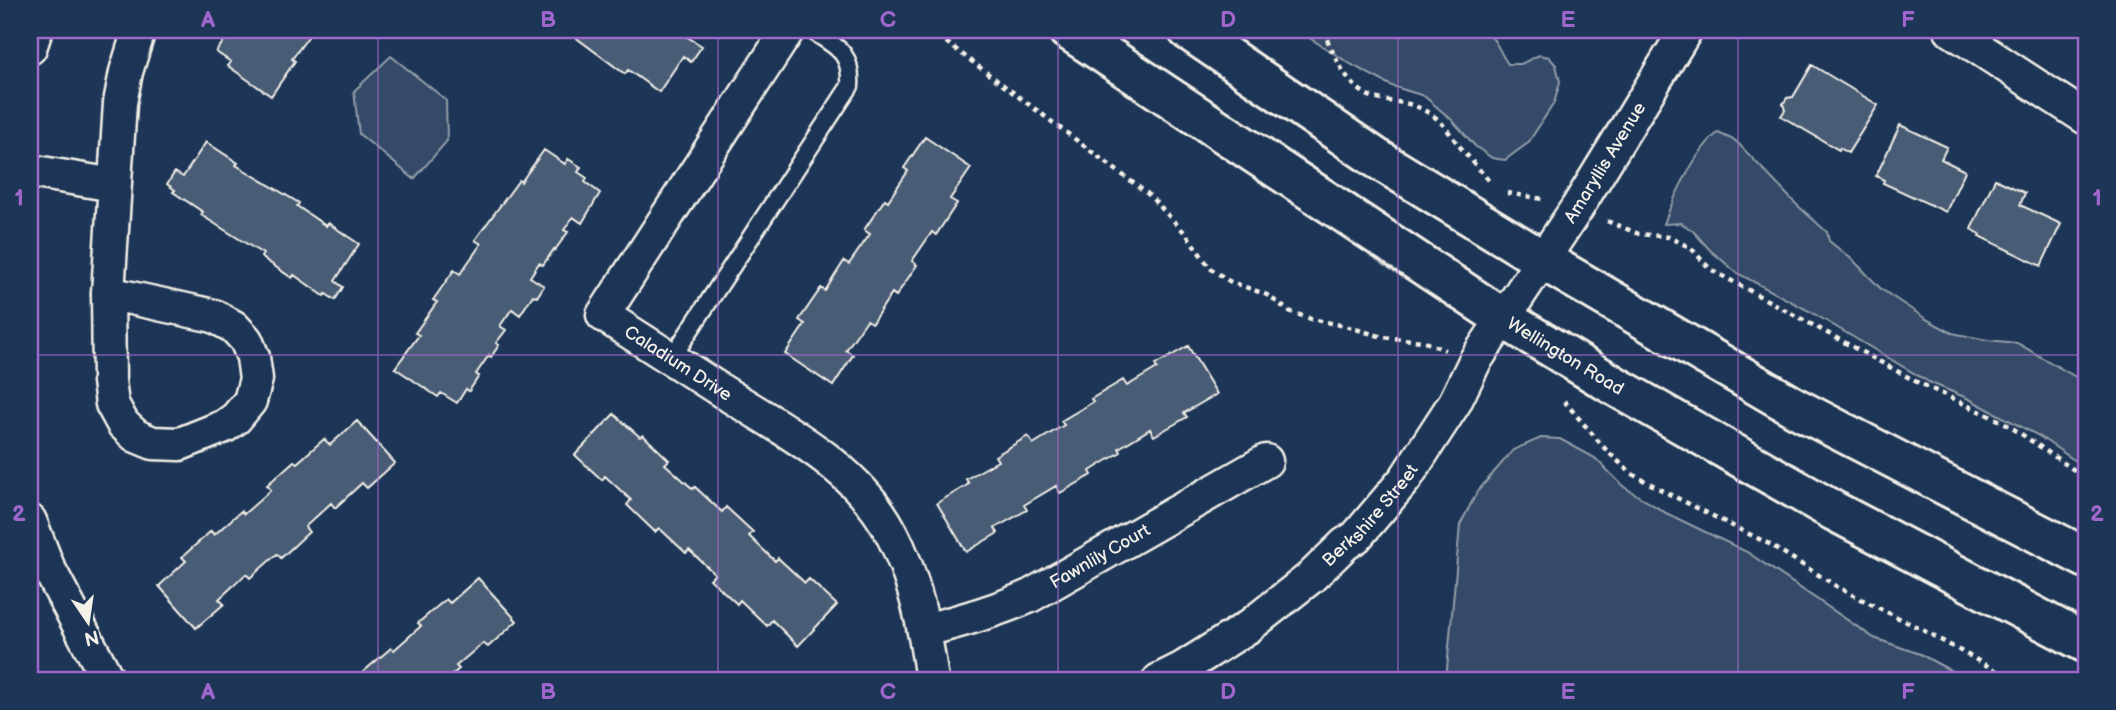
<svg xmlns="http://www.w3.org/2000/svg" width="2116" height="710" viewBox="0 0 2116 710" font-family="'Balsamiq Sans',sans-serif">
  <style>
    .green { fill: #354a67; stroke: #949ea8; stroke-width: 2 }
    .building { fill: #485b74; stroke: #f4f1e8; stroke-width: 2 }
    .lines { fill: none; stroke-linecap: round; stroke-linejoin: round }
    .lane-casing { stroke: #f4f1e8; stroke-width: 21 }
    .street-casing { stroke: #f4f1e8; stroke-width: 37 }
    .secondary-casing { stroke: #f4f1e8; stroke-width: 44 }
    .path { stroke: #f4f1e8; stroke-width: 4.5; stroke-dasharray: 5 5; stroke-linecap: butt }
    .lane { stroke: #1d3557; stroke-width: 16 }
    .street { stroke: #1d3557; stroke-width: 32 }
    .secondary { stroke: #1d3557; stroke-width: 38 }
    .grid { fill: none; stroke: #9f67cb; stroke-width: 2; stroke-opacity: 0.55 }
    .labels { text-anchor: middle; stroke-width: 5; stroke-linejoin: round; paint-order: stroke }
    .street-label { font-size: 18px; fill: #f4f1e8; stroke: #1d3557 }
    .neatline { fill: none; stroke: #9f67cb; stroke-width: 2.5 }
    .grid-label { font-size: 23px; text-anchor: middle; font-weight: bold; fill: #9f67cb }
  </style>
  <rect width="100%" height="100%" fill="#1d3557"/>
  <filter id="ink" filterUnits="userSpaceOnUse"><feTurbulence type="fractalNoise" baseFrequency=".0143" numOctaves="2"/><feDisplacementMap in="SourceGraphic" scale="14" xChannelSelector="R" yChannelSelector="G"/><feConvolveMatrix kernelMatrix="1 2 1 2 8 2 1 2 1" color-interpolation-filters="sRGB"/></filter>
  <g filter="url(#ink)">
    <path class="green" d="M1297 30H1484C1498 41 1498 50 1508 64H1521L1539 55 1549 57 1556 65 1560 82 1554 103 1528 143 1505 160 1492 158 1475 146 1452 120 1424 96 1392 86 1352 65Z
      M391 56 446 100 447 141 414 179 359 134 354 91Z
      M1718 133 1736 141 1796 204 1827 232 1829 241 1854 261 1881 289 1926 319 1952 333 1987 340 2017 343 2086 383V468L2039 436 1969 399 1929 382 1811 312 1737 273 1710 250 1693 231 1681 223 1664 224C1673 198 1697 148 1718 133Z
      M1541 438 1560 439 1595 458 1624 487 1666 513 1747 552 1874 638 1920 654 1968 680H1446L1460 525 1477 492 1513 450Z"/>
    <path class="building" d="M228 30H317L315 32 313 30 292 59 295 61 271 96 228 66 231 62 216 52 226 38 224 36Z
      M558 30H676L702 46 691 62 683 56 659 92 628 70 625 74 567 31 565 34Z
      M1812 65 1878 105 1848 153 1840 148 1839 150 1781 116 1785 110 1783 104 1787 98 1793 97Z
      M1900 125 1947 147 1941 159 1965 171 1946 212 1883 183 1884 180 1876 176Z
      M925 137 971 168 950 199 957 203 936 235 932 232 912 261 917 265 896 296 892 293 872 323 867 320 846 350 853 355 833 386 785 354 805 324 799 320 821 288 825 291 844 261 849 264 870 234 864 230 885 199 888 201 908 171 904 168Z
      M206 142 238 163 236 165 299 203 297 206 326 226 328 223 359 244 335 281 343 287 335 300 326 294 324 296 294 275 292 278 261 257 263 254 201 215 203 212 173 192 175 190 167 184 175 172 183 177Z
      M544 150 565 164 568 159 581 167 578 172 587 178 585 182 600 193 582 223 573 217 564 230 568 232 555 250 554 249 543 265 539 263 530 277 544 286 537 297 533 295 520 315 512 309 500 326 506 330 496 343 499 345 491 357 489 355 476 374 479 376 469 391 466 389 457 403 441 393 438 397 395 368 419 335 415 333 437 302 433 300 454 270 460 274 481 244 475 240 519 180 521 182Z
      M1995 179 2025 193 2020 205 2061 224 2041 266 1979 236 1980 234 1971 229Z
      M1188 346 1217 394 1184 413 1187 417 1154 436 1150 429 1119 448 1121 452 1090 471 1092 475 1060 493 1056 486 1024 505 1027 510 995 528 998 533 966 552 937 503 969 484 966 479 998 461 995 456 1028 436 1033 444 1064 425 1061 421 1093 402 1091 399 1123 380 1127 386 1157 368 1155 365Z
      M614 414 640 437 643 435 669 460 665 464 693 489 695 487 722 512 726 507 753 532 749 536 775 561 778 558 805 583 809 579 837 605 798 646 772 620 767 626 740 600 737 604 710 579 715 574 689 550 686 553 659 528 655 532 627 505 631 500 605 476 602 480 575 455Z
      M357 421 395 463 367 488 362 483 335 508 331 503 305 527 309 532 281 558 277 554 250 578 246 574 219 599 224 604 196 628 159 586 186 561 182 557 211 531 214 535 241 511 244 514 271 490 267 485 294 461 297 463 324 439 330 445Z
      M478 578 517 621 488 647 483 643 456 666 459 669 446 680H361L366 675 363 672 391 648 394 650 421 626 418 623 446 599 450 603Z"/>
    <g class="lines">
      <defs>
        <path id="lane" d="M671 359 850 86C852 52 837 47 811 30"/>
        <g id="street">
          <path id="s1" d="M788 30 603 315C644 341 684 367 725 393 784 430 857 467 891 532 915 578 925 629 932 680"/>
          <path d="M1951 30 2086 118"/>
          <path d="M30 48 36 30"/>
          <path d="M30 171 114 185"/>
          <path d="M108 293 214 316 234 327 246 340 253 357 256 379 250 401 236 418 225 426 180 444 153 443 136 436 123 424 112 404 109 381Z"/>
          <path d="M108 293 120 103 126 72 139 30"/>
          <path d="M30 521 48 567 108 680"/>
          <path id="s2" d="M925 630C962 621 996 611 1030 596L1266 461"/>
          <path id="s3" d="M1159 680 1183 668 1248 627 1310 578 1345 544 1356 537 1405 479 1455 402 1475 361 1577 208 1686 30"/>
        </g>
        <g id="secondary">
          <path id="s4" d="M1068 30 1503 318 1615 386 1834 511 2086 643"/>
          <path d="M1188 30 1376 158 1541 259 1796 408 2086 558"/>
        </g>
      </defs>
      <use href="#lane" class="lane-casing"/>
      <use href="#street" class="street-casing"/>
      <use href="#secondary" class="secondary-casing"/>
      <path class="path" d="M930 30 1148 194 1187 235 1210 268 1229 281 1267 295 1289 311 1311 319 1345 326 1383 337 1423 341 1445 350
        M1323 30C1334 55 1348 92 1378 99 1399 104 1408 100 1429 113 1444 122 1450 135 1461 148 1470 159 1480 170 1489 181
        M1507 193 1543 199
        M1607 221 1639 234 1669 237 1691 248 1710 269 1917 382 2005 423 2086 478
        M1564 401 1607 451 1632 474 1675 497 1771 545 1841 589 1919 628 2013 680"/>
      <use href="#lane" class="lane"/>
      <use href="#street" class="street"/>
      <use href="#secondary" class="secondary"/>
    </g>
  </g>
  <path class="grid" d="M378 30V680M718 30V680M1058 30V680M1398 30V680M1738 30V680M30 355H2086"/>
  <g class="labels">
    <g class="street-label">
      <text dy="6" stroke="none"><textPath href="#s3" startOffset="695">Amaryllis Avenue</textPath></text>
      <text dy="6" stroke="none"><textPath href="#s4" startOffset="595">Wellington Road</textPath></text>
      <text dy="6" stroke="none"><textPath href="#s1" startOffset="429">Caladium Drive</textPath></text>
      <text dy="6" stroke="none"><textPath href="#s3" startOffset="270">Berkshire Street</textPath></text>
      <text dy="6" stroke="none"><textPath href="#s2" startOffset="191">Fawnlily Court</textPath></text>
    </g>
  </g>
  <rect width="2116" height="710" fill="none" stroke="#1d3557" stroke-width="77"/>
  <g transform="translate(88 622) rotate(167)" stroke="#1d3557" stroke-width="5" paint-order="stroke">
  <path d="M0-5L12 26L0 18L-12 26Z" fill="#f4f1e8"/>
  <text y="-10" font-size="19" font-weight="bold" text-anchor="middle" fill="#f4f1e8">N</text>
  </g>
  <rect x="38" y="38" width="2040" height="634" class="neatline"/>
  <g class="grid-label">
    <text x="208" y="27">A</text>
    <text x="548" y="27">B</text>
    <text x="888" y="27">C</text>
    <text x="1228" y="27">D</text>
    <text x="1568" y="27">E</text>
    <text x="1908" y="27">F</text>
    <text x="19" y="205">1</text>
    <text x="2097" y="205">1</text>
    <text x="19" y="521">2</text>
    <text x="2097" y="521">2</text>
    <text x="208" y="699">A</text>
    <text x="548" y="699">B</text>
    <text x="888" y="699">C</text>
    <text x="1228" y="699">D</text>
    <text x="1568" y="699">E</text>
    <text x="1908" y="699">F</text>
  </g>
</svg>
